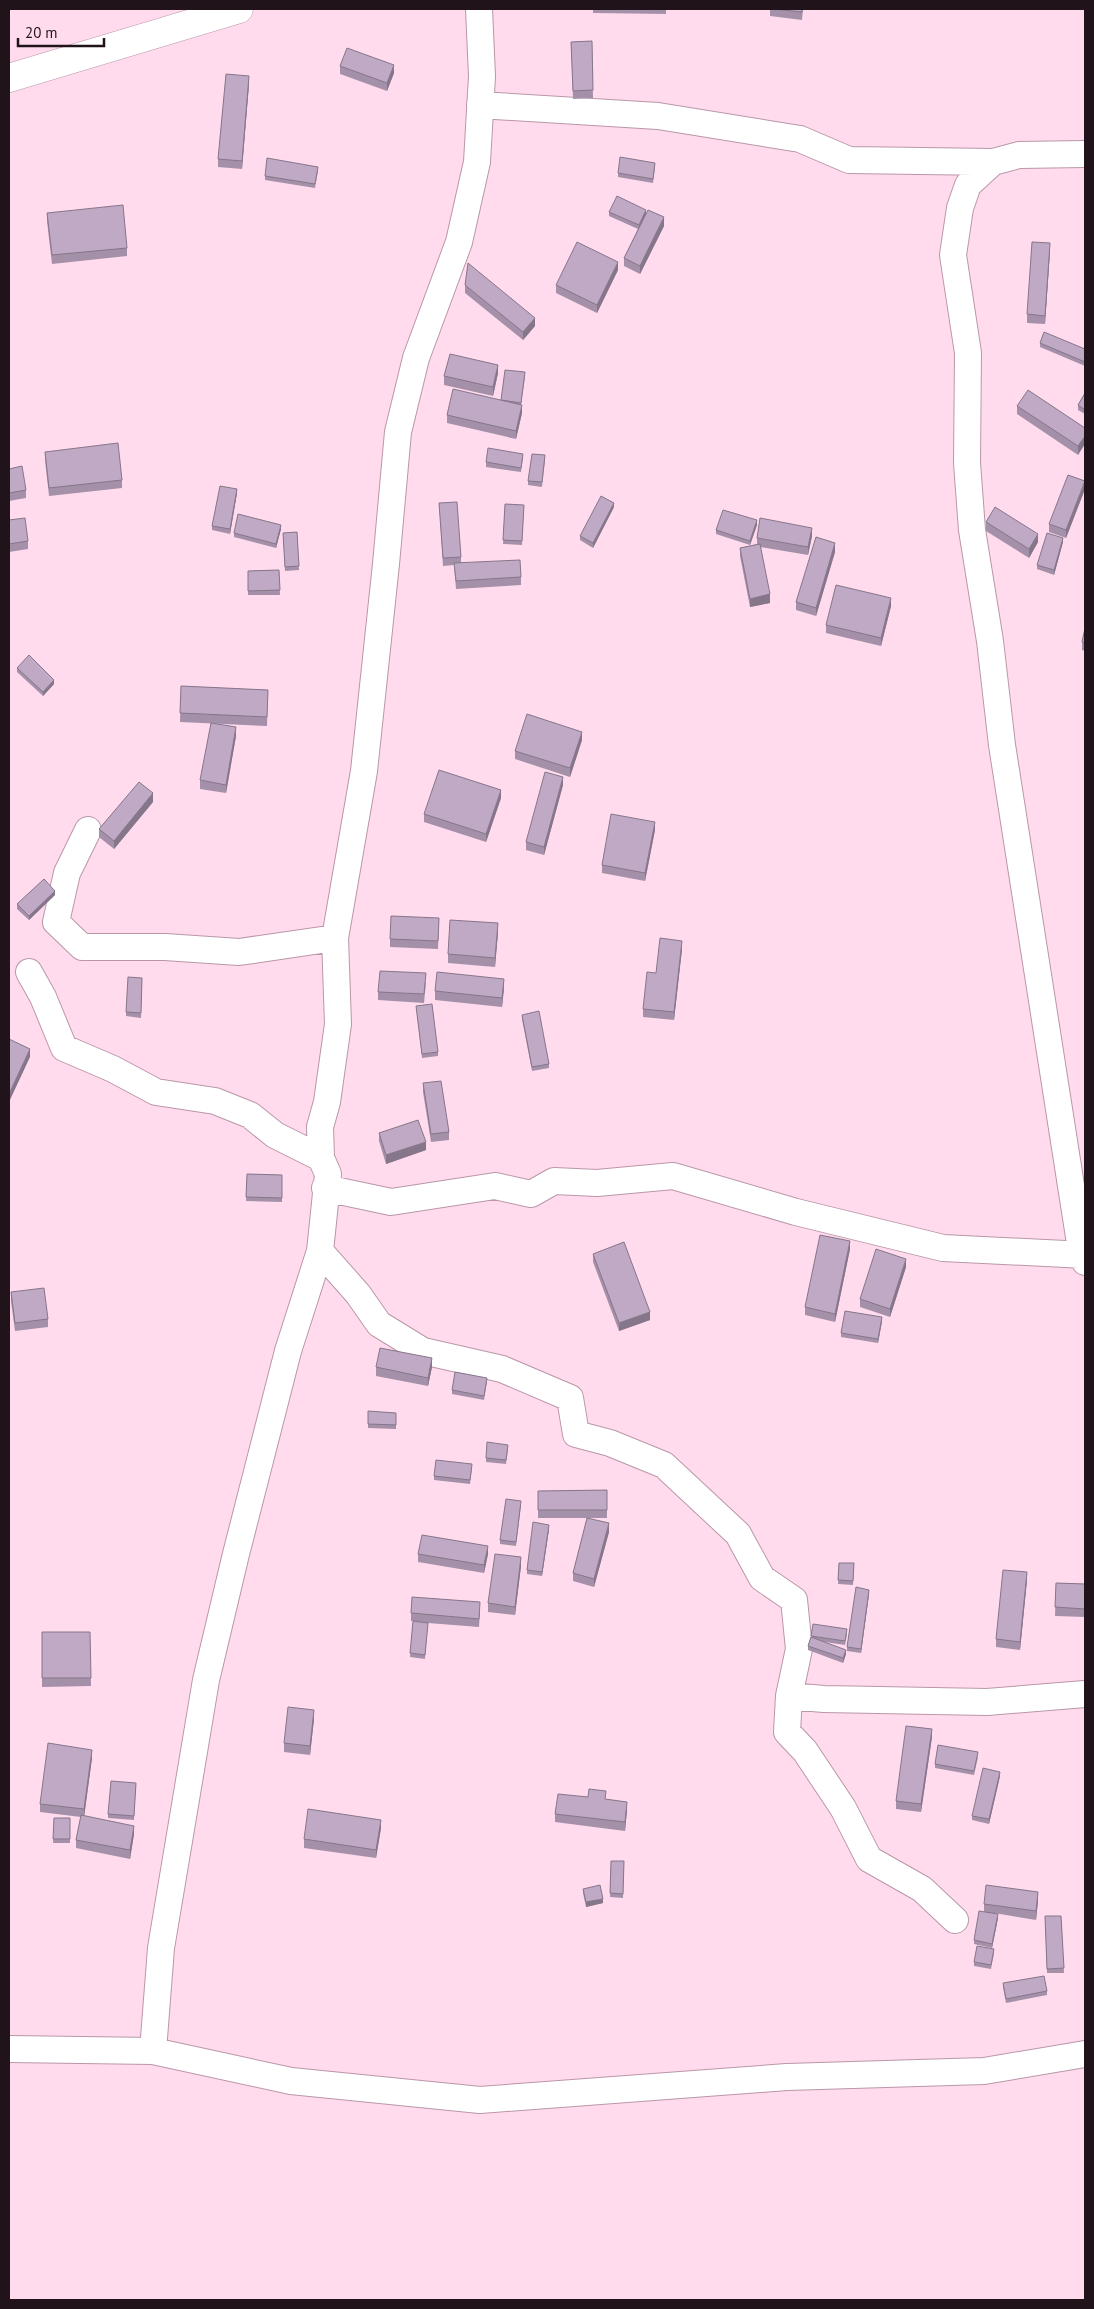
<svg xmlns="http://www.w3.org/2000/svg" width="1094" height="2309" viewBox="0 0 1094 2309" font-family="'PT Sans',sans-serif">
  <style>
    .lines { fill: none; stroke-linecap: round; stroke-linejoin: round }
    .minor-casing { stroke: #b997a9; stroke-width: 28 }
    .tertiary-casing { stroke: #b997a9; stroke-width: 29 }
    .minor { stroke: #fff; stroke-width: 26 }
    .tertiary { stroke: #fff; stroke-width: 28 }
    .wall { fill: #a491a9 }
    .shaded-wall { fill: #86768a }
    .building { fill: #bfa9c5; stroke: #86768a }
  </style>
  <rect width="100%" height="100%" fill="#ffdbed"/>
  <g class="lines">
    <defs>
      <path id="minor" d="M480 105 658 116 800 139 849 160 993 162 1019 155 1085 154
        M993 162 968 185 960 208 953 255 968 353 967 463 972 530 990 641 1002 745 1082 1256 1085 1262
        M88 830 67 873 56 922 82 947H165L239 952 335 938
        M29 972 43 997 64 1048 113 1069 156 1092 215 1101 250 1115 275 1135 321 1158
        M325 1188 391 1202 495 1186 531 1194 554 1181 597 1183 673 1176 796 1212 943 1248 1085 1255
        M320 1251 358 1294 379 1324 423 1351 502 1369 570 1398 576 1434 610 1443 664 1465 738 1534 762 1578 794 1600 799 1649 789 1696 824 1699 987 1702 1085 1694
        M789 1696 787 1732 805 1751 843 1808 869 1859 922 1889 955 1920
        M9 2049 153 2051 291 2081 480 2100 787 2077 984 2071 1085 2054
        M153 2051 161 1948 206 1680 236 1554 288 1351 320 1251 328 1174 321 1158 320 1127 327 1102 338 1024 335 938 364 771 386 564 398 432 416 358 459 242 477 162 482 76 479 9"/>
      <path id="tertiary" d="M9 78 239 9"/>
    </defs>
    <use href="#minor" class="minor-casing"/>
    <use href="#tertiary" class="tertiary-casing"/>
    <use href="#minor" class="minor"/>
    <use href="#tertiary" class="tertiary"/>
  </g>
  <path class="wall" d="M593 9H666V14L593 13Z
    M770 9H803L802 20 770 16Z
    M592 41 593 98 573 99 571 42Z
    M340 66 394 73 387 91 340 74Z
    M249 84 242 169 218 167V159Z
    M655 167 653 183 618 177V173Z
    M318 171 315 188 265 180V176Z
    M609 212 646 213 664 226 640 274 624 266V258L638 229 609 216Z
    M47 213 127 248V256L52 264 47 221Z
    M1050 251 1045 324 1027 323V314Z
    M618 270 597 313 556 293V285Z
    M465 285 535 326 523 340 465 293Z
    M1040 343 1085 349V366L1040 347Z
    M498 373 493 396 444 385V376Z
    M525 377 521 405 522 413 516 439 447 423V415L501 400Z
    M1085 393V414L1078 410V405Z
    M1017 406 1085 428 1078 455 1017 414Z
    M45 452 122 480V488L49 496 45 460Z
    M523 458 521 472 486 467V462Z
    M545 460 542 487 528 485V481Z
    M9 469 26 490V498L9 501Z
    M1085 489 1066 538 1049 532V524Z
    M237 493 230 534 212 530V526Z
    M439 503 461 557V563L521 577V585L456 589 454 565 443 566Z
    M505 504 524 505 522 545 503 544Z
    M614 507 593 548 580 540V536Z
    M9 520 28 541V549L9 552Z
    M986 522 1038 542 1029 558 986 531Z
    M757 525 750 545 716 534V530Z
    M281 529 276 548 234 537V533Z
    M297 532 299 570 285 571 283 533Z
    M812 536 808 555 760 547 770 603 750 607 740 556V548L757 544V538Z
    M1063 542 1054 575 1037 569V565Z
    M835 552 816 616 796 610V602Z
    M279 570 280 595H248V571Z
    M891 606 881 646 826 633V625Z
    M1085 628V651L1082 650V642Z
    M17 668 54 684 43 696 17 672Z
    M181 686 268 690 267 726 180 722Z
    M236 736 226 793 200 789V780Z
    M582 740 570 777 515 759V751Z
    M563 785 544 855 526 850V842Z
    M501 798 486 842 424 822V814Z
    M153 802 114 849 99 837V829Z
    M655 830 645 881 602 873V865Z
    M55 895 29 920 17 909V904Z
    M439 918 438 949 390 947V939Z
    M498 932 495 967 448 963V954Z
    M682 949 674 1020 643 1017V1009L656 973Z
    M142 978 141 1018 126 1016V1012Z
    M426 982 424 1003 378 1000V992Z
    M504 988 502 1007 435 1000V991Z
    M416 1006 438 1052V1056L422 1058Z
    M522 1015 549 1064V1068L532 1071 522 1019Z
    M423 1083 449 1132V1140L431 1142 423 1092Z
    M379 1133 426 1150 386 1164 379 1141Z
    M247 1174 282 1175V1202L246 1201Z
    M850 1249 835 1322 805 1315V1307Z
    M593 1254 650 1320 619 1331 593 1262Z
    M906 1267 890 1317 860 1307V1299Z
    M11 1292 48 1319V1327L15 1331 11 1301Z
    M882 1321 878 1343 841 1337V1333Z
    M376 1367H432L428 1386 376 1376Z
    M487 1382 484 1400 452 1394V1390Z
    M368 1411 396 1413V1429L368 1428Z
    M508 1449 506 1464 486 1462V1458Z
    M472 1468 470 1484 434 1480V1476Z
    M607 1490V1518H587L609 1532 594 1587 573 1581V1573L587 1518H538V1491Z
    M521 1505 516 1546 500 1544V1540Z
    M549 1529 542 1576 527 1574V1570Z
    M418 1554H488L484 1573 418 1562Z
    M839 1563H854L853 1585 838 1584Z
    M521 1566 515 1615 488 1612V1603Z
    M1027 1580 1020 1650 996 1647V1639Z
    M1056 1583 1085 1584V1617L1055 1616Z
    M869 1594 861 1653 847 1651V1647Z
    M480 1611 479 1627 428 1623 425 1659 410 1657 413 1621H411V1613Z
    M813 1624 847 1634 845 1645 825 1642 846 1654 843 1663 808 1650V1646L811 1637Z
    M42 1632H90L91 1686 42 1687Z
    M314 1719 310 1755 284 1752V1743Z
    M932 1737 921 1812 896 1809V1801Z
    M978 1757 974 1775 935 1768V1764Z
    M92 1758 84 1816 134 1834 130 1859 76 1848V1840L81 1817 40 1812V1804Z
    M1000 1776 989 1824 972 1820V1816Z
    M136 1783 134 1820 108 1818V1814Z
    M606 1800 627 1810 625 1831 555 1822V1814Z
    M54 1818H70V1843H53Z
    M381 1828 376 1858 304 1848V1839Z
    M611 1861H624L623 1898 610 1897Z
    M583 1889 603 1903 586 1907 583 1893Z
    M1038 1901 1036 1920 994 1913 998 1918 992 1948 974 1944V1940L984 1912V1904Z
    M1045 1916H1061L1064 1973H1047Z
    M994 1953 991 1969 974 1966V1962Z
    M1003 1983 1047 1991V1995L1006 2003 1003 1987Z"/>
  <path class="shaded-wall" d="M394 65V73L387 91V83Z
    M249 76V84L242 169V161Z
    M646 210V214L639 229V225Z
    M664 217V226L640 274V266Z
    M1050 243V251L1045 324V316Z
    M618 262V270L597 313V305Z
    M535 318V326L523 340V332Z
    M498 365V373L493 396V387Z
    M522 405V413L516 439V431Z
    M1085 436V444L1078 455V446Z
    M1085 481V489L1066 538V530Z
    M237 489V493L230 534V529Z
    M614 503V507L593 548V543Z
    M757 520V525L750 545V541Z
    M281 525V529L276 548V544Z
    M812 528V536L808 555V547Z
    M1038 534V542L1029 558V549Z
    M1063 538V542L1054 575V570Z
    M835 543V552L816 616V608Z
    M770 594V603L750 607V599Z
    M891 598V606L881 646V638Z
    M54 680V684L43 696V692Z
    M236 727V736L226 793V785Z
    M582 732V740L570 777V768Z
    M563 777V785L544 855V847Z
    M501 790V798L486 842V834Z
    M153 793V802L114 849V841Z
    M655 822V830L645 881V873Z
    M55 891V895L29 920V916Z
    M498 923V932L495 967V958Z
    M682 941V949L674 1020V1012Z
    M504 979V988L502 1007V998Z
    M30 1049V1057L9 1102V1094Z
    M426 1142V1150L386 1164V1155Z
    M850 1241V1249L835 1322V1314Z
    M906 1259V1267L890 1317V1309Z
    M650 1312V1320L619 1331V1323Z
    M882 1317V1321L878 1343V1339Z
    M432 1358V1367L428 1386V1378Z
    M609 1523V1532L594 1587V1579Z
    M549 1525V1529L542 1576V1572Z
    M488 1546V1554L484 1573V1565Z
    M521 1557V1566L515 1615V1607Z
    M1027 1572V1580L1020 1650V1642Z
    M869 1590V1594L861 1653V1649Z
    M846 1650V1654L843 1663V1658Z
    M314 1710V1719L310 1755V1746Z
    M932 1729V1737L921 1812V1804Z
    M92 1750V1758L84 1818V1809Z
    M1000 1772V1776L989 1824V1819Z
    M627 1802V1810L625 1831V1822Z
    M381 1820V1828L376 1858V1850Z
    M134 1826V1834L130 1859V1850Z
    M1038 1892V1901L1036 1920V1911Z
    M603 1899V1903L586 1907V1902Z
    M998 1914V1918L992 1948V1944Z"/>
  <path class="building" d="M774 9H802V12Z
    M592 41 593 90 573 91 571 42Z
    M347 48 394 65 387 83 340 66Z
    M226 74 249 76 242 161 218 159Z
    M620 157 655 163 653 179 618 173Z
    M267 158 318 167 315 184 265 176Z
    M617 196 646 210 639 225 609 212Z
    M123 205 127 248 52 255 47 213Z
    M648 210 664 217 640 266 624 258Z
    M577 242 618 262 597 305 556 285Z
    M1032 242 1050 243 1045 316 1027 314Z
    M468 263 535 318 523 332 465 285Z
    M1044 332 1085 349V362L1040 343Z
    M450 354 498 365 493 387 444 376Z
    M505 370 525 372 521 403 501 400Z
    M453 389 522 405 516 431 447 415Z
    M1028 390 1085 428V436L1078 446 1017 406Z
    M1085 393V410L1078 405Z
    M118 443 122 480 49 488 45 452Z
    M488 448 523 454 521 468 486 462Z
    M532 454 545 455 542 482 528 481Z
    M22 466 26 490 9 493V469Z
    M1068 475 1085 481 1066 530 1049 524Z
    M220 486 237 489 230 529 212 526Z
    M601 496 614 503 593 543 580 536Z
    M457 502 461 557 443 558 439 503Z
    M505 504 524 505 522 541 503 540Z
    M995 507 1038 534 1029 549 986 522Z
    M723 510 757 520 750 541 716 530Z
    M238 514 281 525 276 544 234 533Z
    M25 518 28 541 9 544V520Z
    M760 518 812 528 808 547 757 538Z
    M297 532 299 566 285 567 283 533Z
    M1047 533 1063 538 1054 570 1037 565Z
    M816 537 835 543 816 608 796 602Z
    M760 544 770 594 750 599 740 548Z
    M520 560 521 577 456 581 454 563Z
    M279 570 280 590 248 591V571Z
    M836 585 891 598 881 638 826 625Z
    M1085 628V643L1082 642Z
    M29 655 54 680 43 692 17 668Z
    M181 686 268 690 267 717 180 713Z
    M527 714 582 732 570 768 515 751Z
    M211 723 236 727 226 785 200 780Z
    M439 770 501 790 486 834 424 814Z
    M545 772 563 777 544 847 526 842Z
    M139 782 153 793 114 841 99 829Z
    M611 814 655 822 645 873 602 865Z
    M44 879 55 891 29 916 17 904Z
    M391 916 439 918 438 941 390 939Z
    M450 920 498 923 495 958 448 954Z
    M660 938 682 941 674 1012 643 1009 647 972 656 973Z
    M380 971 426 973 424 994 378 992Z
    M437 972 504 979 502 998 435 991Z
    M128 977 142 978 141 1013 126 1012Z
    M432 1004 438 1052 422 1054 416 1006Z
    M539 1011 549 1064 532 1067 522 1015Z
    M9 1039 30 1049 9 1094Z
    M441 1081 449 1132 431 1134 423 1083Z
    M418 1120 426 1142 386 1155 379 1133Z
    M247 1174 282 1175V1198L246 1197Z
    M820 1235 850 1241 835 1314 805 1307Z
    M624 1242 650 1312 619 1323 593 1254Z
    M876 1249 906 1259 890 1309 860 1299Z
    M44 1288 48 1319 15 1323 11 1292Z
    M845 1311 882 1317 878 1339 841 1333Z
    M380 1348 432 1358 428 1378 376 1367Z
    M455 1372 487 1378 484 1396 452 1390Z
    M368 1411 396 1413V1425L368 1424Z
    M487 1442 508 1445 506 1460 486 1458Z
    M436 1460 472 1464 470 1480 434 1476Z
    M607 1490V1510H538V1491Z
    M506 1499 521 1501 516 1542 500 1540Z
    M587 1518 609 1523 594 1579 573 1573Z
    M533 1522 549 1525 542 1572 527 1570Z
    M422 1535 488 1546 484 1565 418 1554Z
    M495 1554 521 1557 515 1607 488 1603Z
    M839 1563H854L853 1581 838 1580Z
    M1003 1570 1027 1572 1020 1642 996 1639Z
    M1056 1583 1085 1584V1609L1055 1607Z
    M856 1587 869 1590 861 1649 847 1647Z
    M412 1597 480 1602 479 1619 411 1613Z
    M413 1621 428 1623 425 1655 410 1653Z
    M813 1624 847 1629 845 1641 811 1636Z
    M42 1632H90L91 1678H42Z
    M811 1637 846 1650 843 1658 808 1646Z
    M288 1707 314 1710 310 1746 284 1743Z
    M906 1726 932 1729 921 1804 896 1801Z
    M48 1743 92 1750 84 1809 40 1804Z
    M938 1745 978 1752 974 1771 935 1764Z
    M983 1768 1000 1772 989 1819 972 1816Z
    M111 1781 136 1783 134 1816 108 1814Z
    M589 1789 606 1791 605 1799 627 1802 625 1822 555 1814 558 1794 588 1797Z
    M308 1809 381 1820 376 1850 304 1839Z
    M81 1815 134 1826 130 1850 76 1840Z
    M54 1818H70V1839H53Z
    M611 1861H624L623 1894 610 1893Z
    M600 1885 603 1899 586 1902 583 1889Z
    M986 1885 1038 1892 1036 1911 984 1904Z
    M979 1911 998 1914 992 1944 974 1940Z
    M1045 1916H1061L1064 1968 1047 1969Z
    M977 1946 994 1949 991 1965 974 1962Z
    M1044 1976 1047 1991 1006 1999 1003 1983Z"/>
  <rect width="1094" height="2309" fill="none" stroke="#20141a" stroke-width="20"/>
  <path d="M18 38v8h86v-8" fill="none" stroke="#20141a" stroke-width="2.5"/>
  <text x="25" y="38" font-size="15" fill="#20141a" stroke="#ffdbed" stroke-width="4" paint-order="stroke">20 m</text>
</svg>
